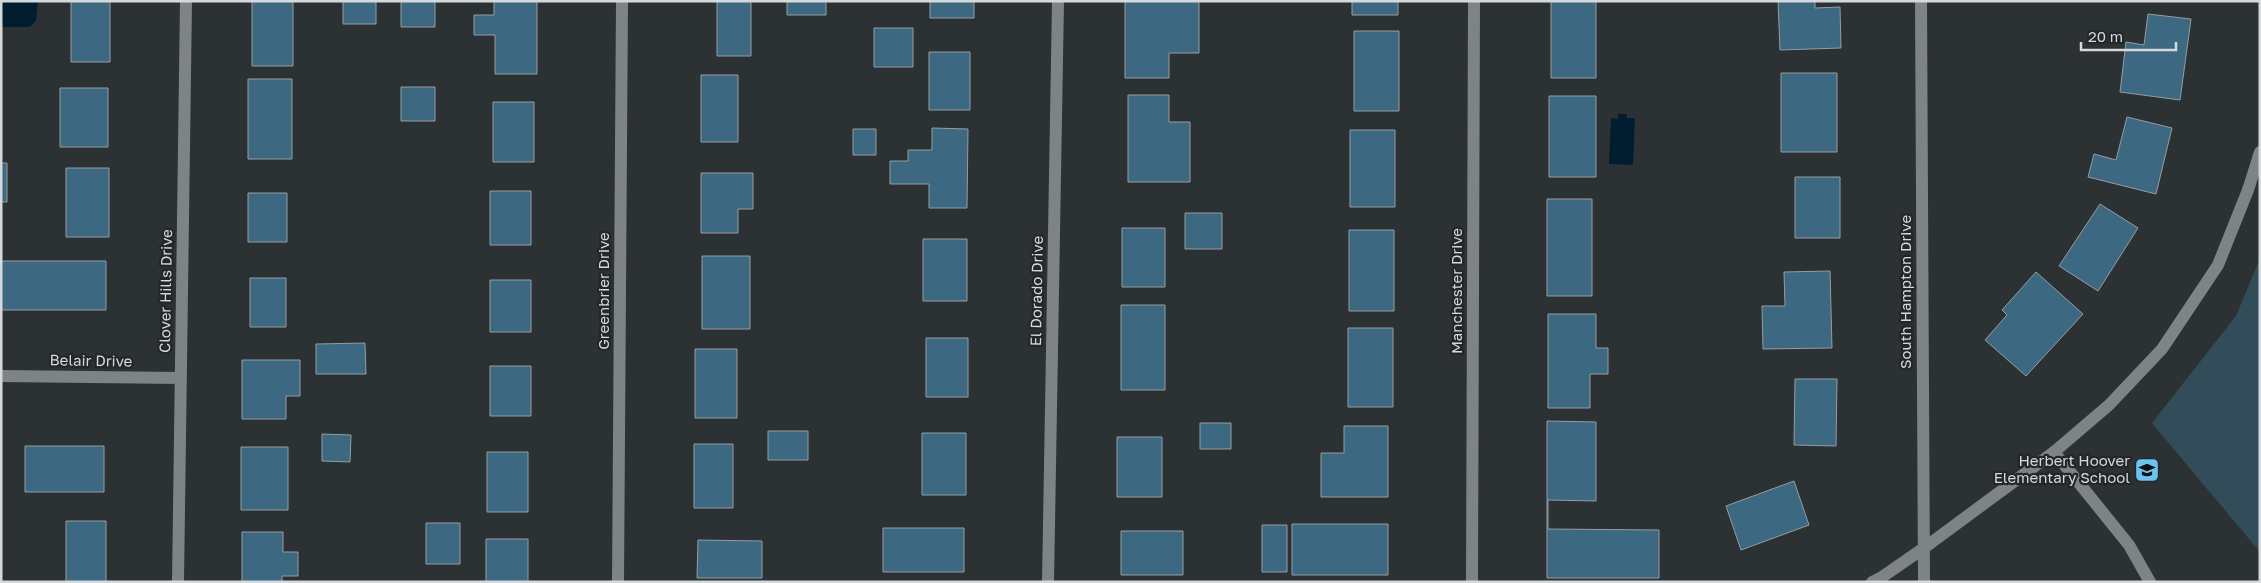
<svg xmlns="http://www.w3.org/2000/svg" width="2261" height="583" viewBox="0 0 2261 583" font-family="'Golos Text',sans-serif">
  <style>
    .green { fill: #334c5a }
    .water { fill: #001e2f }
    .building { fill: #3d6881; stroke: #979da1 }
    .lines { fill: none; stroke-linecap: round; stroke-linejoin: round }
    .lane { stroke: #7d8386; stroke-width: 12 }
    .street { stroke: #7d8386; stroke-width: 12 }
    .secondary { stroke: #7d8386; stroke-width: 12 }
    .labels { text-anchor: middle; stroke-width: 4.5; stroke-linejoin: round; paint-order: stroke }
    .street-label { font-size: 15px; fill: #d6d9db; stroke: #22272a }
    .poi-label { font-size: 15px; fill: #d6d9db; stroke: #22272a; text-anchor: end }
  </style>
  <rect width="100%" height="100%" fill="#2c3134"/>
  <path class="green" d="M2260 258V552L2152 423 2236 316Z"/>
  <path class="water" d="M1 1H38L36 21 30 27H1Z
    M1618 114H1627V118H1635L1633 165 1609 164 1611 118 1618 119Z"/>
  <path class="building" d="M71 1H110V62H71Z
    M252 1H293V66H252Z
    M343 1H376V24H343Z
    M401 1H435V27H401Z
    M494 1H537V74H495V35H474V15H494Z
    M717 1H751V56H717Z
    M787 1H826V15H787Z
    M930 1H974V18H930Z
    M1125 1H1199V53H1169V78H1125Z
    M1352 1H1398V15H1352Z
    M1551 1H1596V78H1551Z
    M1778 1H1815V8L1840 7 1841 48 1780 50Z
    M2148 14 2191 19 2180 100 2120 92 2126 42 2144 45Z
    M874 28H913V67H874Z
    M1354 31H1399V111H1354Z
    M929 52H970V110H929Z
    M1781 73H1837V152H1781Z
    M701 75H738V142H701Z
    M248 79H292V159H248Z
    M401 87H435V121H401Z
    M60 88H108V147H60Z
    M1128 95H1169V122H1190V182H1128Z
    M1549 96H1596V177H1549Z
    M493 102H534V162H493Z
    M2127 117 2172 128 2156 194 2088 177 2094 154 2116 160Z
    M932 128 968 129 967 208H929V184H890V161H908V150H932Z
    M853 129H876V155H853Z
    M1350 130H1395V207H1350Z
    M1 163H7V202H1Z
    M66 168H109V237H66Z
    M701 173H753V209H738V233H701Z
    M1795 177H1840V238H1795Z
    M490 191H531V245H490Z
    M248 193H287V242H248Z
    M1547 199H1592V296H1547Z
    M2100 204 2138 228 2098 291 2059 266Z
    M1185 213H1222V249H1185Z
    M1122 228H1165V287H1122Z
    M1349 230H1394V311H1349Z
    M923 239H967V301H923Z
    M702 256H750V329H702Z
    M1 261H106V310H1Z
    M1830 271 1832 348 1763 349 1762 306H1785L1784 272Z
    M2036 272 2083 314 2026 376 1985 340 2007 315 2002 310Z
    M250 278H286V327H250Z
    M490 280H531V332H490Z
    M1121 305H1165V390H1121Z
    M1548 314H1596V348H1608V374H1590V408H1548Z
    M1348 328H1393V407H1348Z
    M926 338H968V397H926Z
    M365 343 366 374H316V344Z
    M695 349H737V418H695Z
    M242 360H300V396H286V419H242Z
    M490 366H531V416H490Z
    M1795 379H1837L1836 446 1794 445Z
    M1547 421 1596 422V501L1548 500V529L1659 530V578H1547Z
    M1200 423H1231V449H1200Z
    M1344 426H1388V497H1321V453H1344Z
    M768 431H808V460H768Z
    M922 433H966V495H922Z
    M322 434 351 435 350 462 322 461Z
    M1117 437H1162V497H1117Z
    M694 444H733V508H694Z
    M25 446H104V492H25Z
    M241 447H288V510H241Z
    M487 452H528V512H487Z
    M1794 481 1809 525 1741 550 1726 506Z
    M66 521H106V582H66Z
    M426 523H460V564H426Z
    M1292 524H1388V575H1292Z
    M1262 525H1287V572H1262Z
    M883 528H964V572H883Z
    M1121 531H1183V575H1121Z
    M242 532H283V552H298V576H282V582H242Z
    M486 539H528V582H486Z
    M698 540 762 541V578H697Z"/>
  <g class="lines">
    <path class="lane" d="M2054 452 2129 545 2150 582"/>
    <path class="street" d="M1921 1 1924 582
      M1 376 181 378
      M178 582 186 1
      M1048 582 1058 1
      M1472 582 1474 1
      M1872 582 1882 577 1924 548 2054 452 2109 405 2162 349 2218 265 2248 190 2260 152"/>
    <path class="secondary" d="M618 582 622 1"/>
  </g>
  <defs>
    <symbol id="school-square" viewBox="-11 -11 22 22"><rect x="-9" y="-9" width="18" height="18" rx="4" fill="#6cc3f2" stroke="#22272a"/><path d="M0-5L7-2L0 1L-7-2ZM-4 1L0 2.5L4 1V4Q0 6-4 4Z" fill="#111"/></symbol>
  </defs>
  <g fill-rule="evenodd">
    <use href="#school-square" x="2133" y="456" width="28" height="28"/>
  </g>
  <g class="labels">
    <g class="street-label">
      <text transform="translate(166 291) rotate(-89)" y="5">Clover Hills Drive</text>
      <text transform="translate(604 291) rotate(-90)" y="5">Greenbrier Drive</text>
      <text transform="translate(1037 291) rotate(-89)" y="5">El Dorado Drive</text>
      <text transform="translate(1457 291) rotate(-90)" y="5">Manchester Drive</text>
      <text transform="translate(1906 292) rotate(-90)" y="5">South Hampton Drive</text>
      <text transform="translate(91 361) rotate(1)" y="5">Belair Drive</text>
    </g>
    <g class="poi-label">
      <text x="2130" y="466">Herbert Hoover<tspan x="2130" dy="17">Elementary School</tspan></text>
    </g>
  </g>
  <rect width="2261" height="583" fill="none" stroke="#d6d9db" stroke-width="5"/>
  <path d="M2081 42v8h95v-8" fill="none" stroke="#d6d9db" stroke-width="2.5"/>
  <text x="2088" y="42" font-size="15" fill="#d6d9db" stroke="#22272a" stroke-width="4" paint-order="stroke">20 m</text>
</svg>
